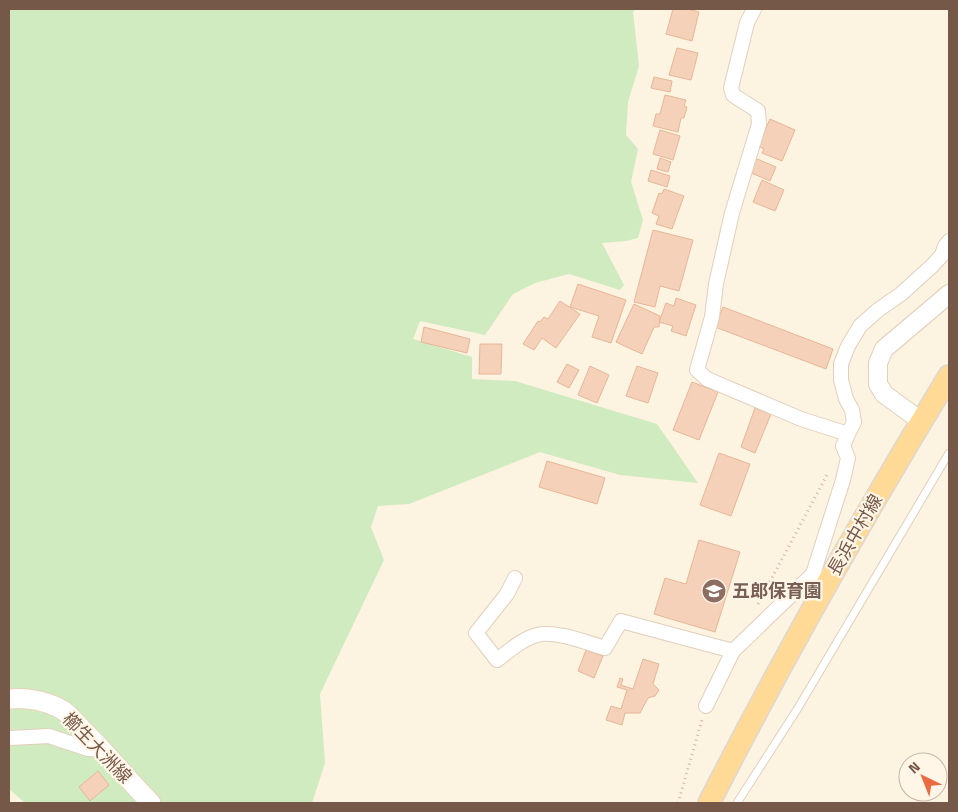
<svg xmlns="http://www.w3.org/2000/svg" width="958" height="812" viewBox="0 0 958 812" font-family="'Titillium Web','Noto Sans JP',sans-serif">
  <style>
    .green { fill: #d0ebbf }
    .building { fill: #f4d1b8; stroke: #e7b797 }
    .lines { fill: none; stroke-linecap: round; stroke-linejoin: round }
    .service-casing { stroke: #e1cfbd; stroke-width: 9 }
    .minor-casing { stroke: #e1cfbd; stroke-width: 16 }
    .tertiary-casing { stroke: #e1cfbd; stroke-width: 20 }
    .secondary-casing { stroke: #e9d2bc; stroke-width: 21 }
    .primary-casing { stroke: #ded7d3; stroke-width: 24 }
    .path { stroke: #d8b49b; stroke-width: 3; stroke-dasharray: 1 4; stroke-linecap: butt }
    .service { stroke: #fff; stroke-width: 7 }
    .minor { stroke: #fff; stroke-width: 14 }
    .tertiary { stroke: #fff; stroke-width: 18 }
    .secondary { stroke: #fff; stroke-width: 19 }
    .primary { stroke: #ffda97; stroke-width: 21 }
    .labels { text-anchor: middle; stroke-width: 4.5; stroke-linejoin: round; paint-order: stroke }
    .street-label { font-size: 18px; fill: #755847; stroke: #fff6e8 }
    .education-label { font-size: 18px; font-weight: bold; fill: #785e54; stroke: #fff6e8; text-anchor: start }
  </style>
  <rect width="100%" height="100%" fill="#fdf3e1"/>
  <path class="green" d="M9 9H636L633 12 639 66 628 102 626 135 638 149 631 182 643 220 638 238 626 241 602 243 624 285 620 290 569 274 535 283 513 294 485 335 420 321 413 339 472 357V379L515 381 657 424 698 483 620 475 540 452 409 504 378 506 371 527 384 560 320 694 325 763 312 803H25L9 789Z"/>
  <path class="building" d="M673 9H688L699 12 692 41 666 34Z
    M677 48 698 53 691 80 669 75Z
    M654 77 672 81 670 92 651 88Z
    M665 95 686 100 684 106 687 107 684 118H681L678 132 653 126 656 114H660Z
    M770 119 795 130 782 161 762 153 764 149 758 146Z
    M660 130 680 136 673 160 653 154Z
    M660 158 671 162 668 172 657 169Z
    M755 158 776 167 770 181 749 172Z
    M651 170 670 176 667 187 648 181Z
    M762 180 784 190 775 211 753 202Z
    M664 189 684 196 672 229 656 224 659 216 652 213 659 193 662 194Z
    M653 230 693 240 679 291 660 286 655 307 634 302Z
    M578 284 626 300 611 343 592 337 599 316 570 307Z
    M676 298 696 305 686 336 671 331 673 326 659 322 666 303 674 306Z
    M560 301 580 314 556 348 542 338 534 350 523 344 538 321 540 322 544 317 548 319Z
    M634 304 660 316 659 327H654L642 354 616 342Z
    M723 307 833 349 826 369 715 327Z
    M424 327 470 339 467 353 421 342Z
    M480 344H502L501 374H479Z
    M567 364 579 370 569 388 557 382Z
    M590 366 609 375 597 403 578 395Z
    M637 366 658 373 648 403 626 396Z
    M692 382 718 392 699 440 673 430Z
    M755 408 771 414 755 453 741 447Z
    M719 453 750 464 731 516 700 505Z
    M547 461 605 478 597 504 539 487Z
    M699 540 740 552 715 632 654 614 665 578 686 584Z
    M586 650 603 656 594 678 578 671Z
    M643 659 659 664 653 684 659 690 655 696 648 698 640 713H625L622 725 606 720 611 706 621 709 627 690 617 687 620 678 623 679 621 685 633 689Z
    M98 771 109 785 90 801 79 787Z"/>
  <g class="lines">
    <defs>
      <path id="service" d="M737 803 798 708 949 453"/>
      <path id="minor" d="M754 9 747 23 731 88 733 95 758 111 759 124 732 213 716 284 712 317 697 370 707 379 801 419 848 434 843 446 848 458 843 480 813 574 827 582
        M848 434 854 422 852 410 846 399 841 380V364L848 346 860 326 878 310 901 294 932 266 942 255 945 246 949 241
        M515 578 507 594 476 633 497 660C509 651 522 639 537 635 556 630 587 643 605 648L621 621 733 651
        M706 706 733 651 813 574
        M9 738 49 736 88 749 103 750"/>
      <path id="tertiary" d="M921 421 884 394 878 384V363L884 349 949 294"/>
      <path id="secondary" d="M9 699C26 697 49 701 64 711 71 716 77 724 83 730 107 753 128 780 151 803"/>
      <path id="primary" d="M709 803C783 658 864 515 949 376"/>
    </defs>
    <use href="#service" class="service-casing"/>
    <use href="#minor" class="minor-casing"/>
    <use href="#tertiary" class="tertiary-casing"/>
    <use href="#secondary" class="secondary-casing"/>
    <use href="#primary" class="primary-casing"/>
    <path class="path" d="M758 604 827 475
      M678 803 702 720"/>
    <use href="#service" class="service"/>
    <use href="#minor" class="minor"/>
    <use href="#tertiary" class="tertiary"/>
    <use href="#secondary" class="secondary"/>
    <use href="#primary" class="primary"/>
  </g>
  <defs>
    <symbol id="school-disc" viewBox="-11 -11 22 22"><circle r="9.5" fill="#8d6e63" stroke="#fff6e8"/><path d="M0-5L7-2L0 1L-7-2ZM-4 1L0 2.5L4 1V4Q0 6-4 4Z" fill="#fff"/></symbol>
  </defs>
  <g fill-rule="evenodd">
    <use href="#school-disc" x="700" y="577" width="28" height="28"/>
  </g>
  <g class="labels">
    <g class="street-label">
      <text transform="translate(855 535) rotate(-60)" y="6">長浜中村線</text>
      <text transform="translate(97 748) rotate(46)" y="6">櫛生大洲線</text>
    </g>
    <g class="education-label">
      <text x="732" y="597">五郎保育園</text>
    </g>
  </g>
  <rect width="958" height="812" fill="none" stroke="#755847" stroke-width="20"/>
  <g transform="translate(923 777) rotate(317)"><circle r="24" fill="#fff6e8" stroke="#c8b7a8"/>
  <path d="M0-4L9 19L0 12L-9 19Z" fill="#ec6a41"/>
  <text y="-8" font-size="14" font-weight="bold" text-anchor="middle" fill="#755847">N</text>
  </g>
</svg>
